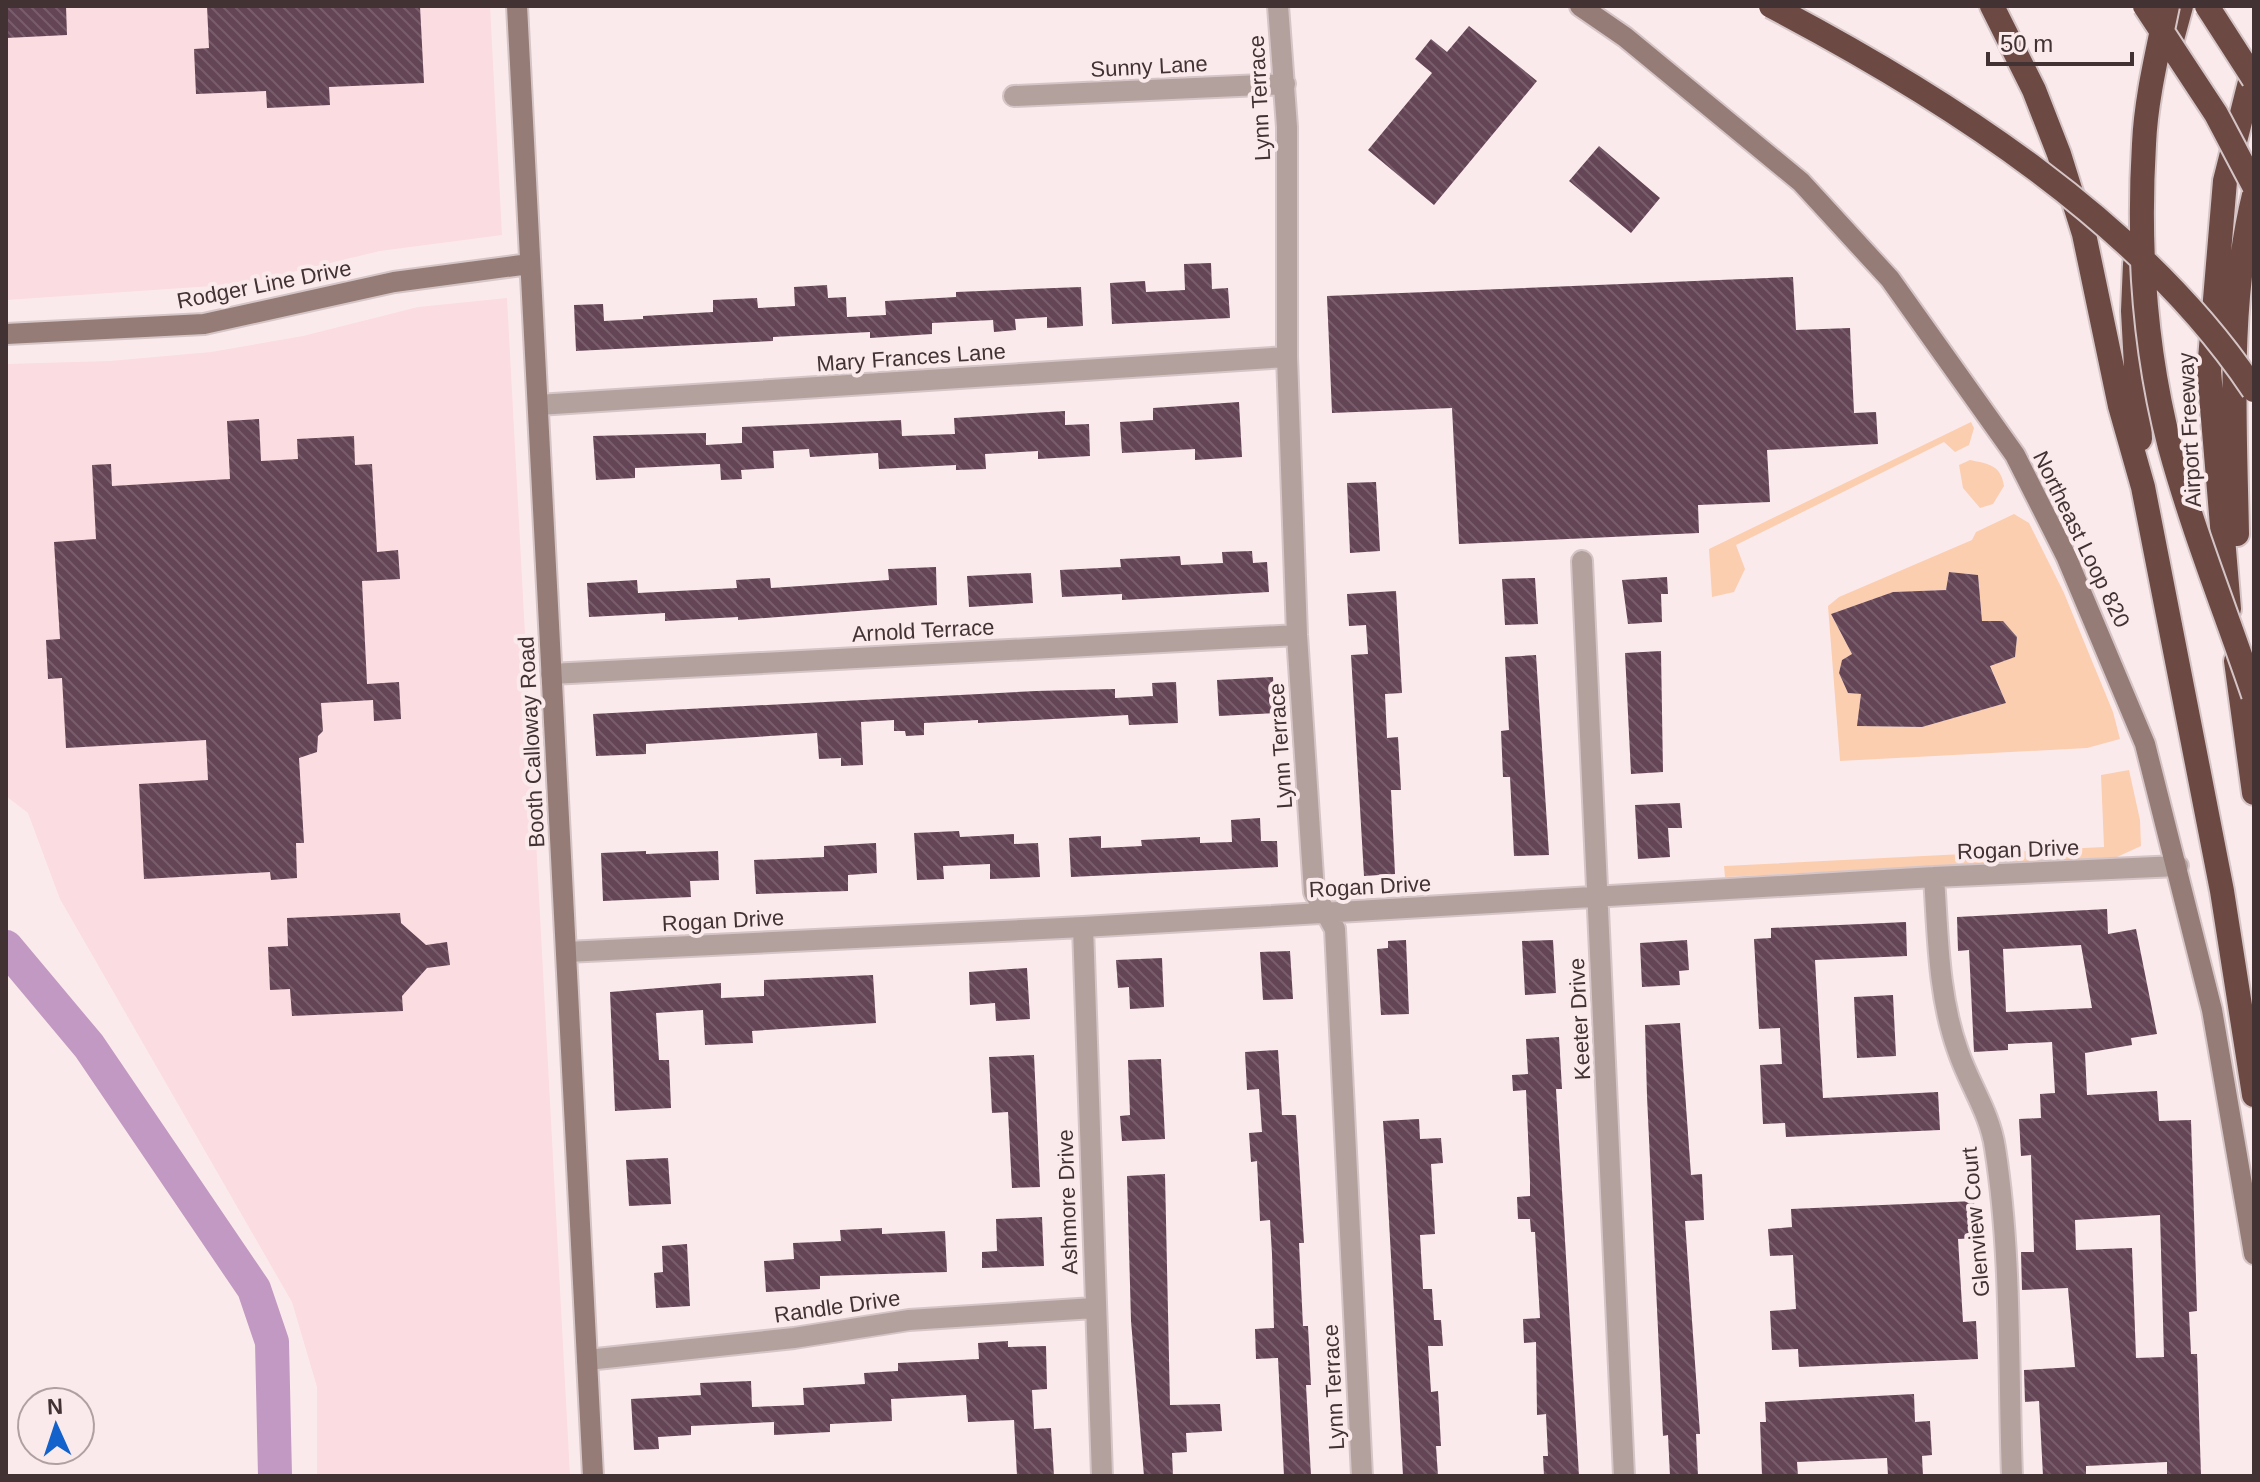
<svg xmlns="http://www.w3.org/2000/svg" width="2260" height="1482" viewBox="0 0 2260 1482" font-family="Helvetica,sans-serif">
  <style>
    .built { fill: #fbdce0 }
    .green { fill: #fbceb0; fill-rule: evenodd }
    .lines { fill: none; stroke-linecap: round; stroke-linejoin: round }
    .river { stroke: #c199c2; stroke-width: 34 }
    .building { fill: url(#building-back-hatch); fill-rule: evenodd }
    .street-casing { stroke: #d6c5c7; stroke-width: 24 }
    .secondary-casing { stroke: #d6c5c7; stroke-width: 24 }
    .highway-casing { stroke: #d6c5c7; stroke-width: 28 }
    .street { stroke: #b3a19d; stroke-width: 20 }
    .secondary { stroke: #957c76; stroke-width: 20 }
    .highway { stroke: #6c4a43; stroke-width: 24 }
    .highway-bridge-casing { stroke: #d6c5c7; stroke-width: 28; stroke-linecap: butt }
    .highway-bridge { stroke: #6c4a43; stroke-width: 24 }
    .labels { text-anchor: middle; stroke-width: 8; stroke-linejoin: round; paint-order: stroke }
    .street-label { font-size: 22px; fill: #423234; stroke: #fbeaec }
  </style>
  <defs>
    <pattern id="building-back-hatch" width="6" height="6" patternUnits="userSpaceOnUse" patternTransform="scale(2)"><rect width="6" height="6" fill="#644555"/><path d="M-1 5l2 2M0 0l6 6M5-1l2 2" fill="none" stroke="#785e6b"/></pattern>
  </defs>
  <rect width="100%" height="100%" fill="#fbeaec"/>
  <path class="built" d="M6 6H490L502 235 380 251 242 284 6 300Z
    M507 298 570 1476H317V1387L292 1302 60 899 28 813 6 796V364L110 361 211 352 303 336 418 307Z"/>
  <path class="green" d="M1971 422 1974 428 1969 445 1955 452 1944 442 1736 545 1745 569 1734 592 1712 597 1709 549Z
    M1970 460C1989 464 2001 465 2004 486L1993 504 1980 508 1963 488 1959 465Z
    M2014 514 2029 523 2064 593 2113 712 2120 739 2087 748 1840 761 1828 606 1839 597 1972 540 1976 532ZM1949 572 1978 575 1982 621H2003L2017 637 2015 657 1990 665 2006 703 1922 727 1858 726 1861 694 1848 693 1839 673 1842 660 1852 654 1831 614 1893 592 1946 590Z
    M2129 770 2140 820 2141 846 2117 857 1725 877 1724 866 2104 847 2101 775Z"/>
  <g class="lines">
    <path class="river" d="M6 947 89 1046 254 1289 272 1342 275 1476"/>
  </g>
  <path class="building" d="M6 6H66L67 35 6 38Z
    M207 6H420L424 83 329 87 330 105 267 108 266 91 196 94 194 49 209 48Z
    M1469 26 1537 81 1434 205 1368 150 1432 73 1415 59 1431 39 1447 52Z
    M1599 146 1660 198 1631 233 1569 181Z
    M1211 263 1212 289 1228 288 1230 318 1112 324 1110 283 1145 281 1146 292 1185 290 1184 264Z
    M1793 277 1796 330 1850 328 1854 413 1876 412 1878 444 1767 450 1770 502 1698 505 1699 533 1459 544 1452 408 1332 413 1327 296Z
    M827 285 828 298 846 297 847 317 886 315 885 301 956 297V292L1081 287 1083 326 1047 328V317L1015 319 1016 330 994 332 993 320 932 323V334L870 338V332L773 337V341L576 351 574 305 603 304 604 321 643 319V316L713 312V300L757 298 758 308 795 306 794 287Z
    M1239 402 1242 457 1195 460V449L1122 453 1120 422 1153 420V408Z
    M1065 411V425L1089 424 1090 456 1038 459V451L985 454 986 469 956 470V465L879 469 878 453 810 457 809 449 773 451 774 468 741 470 742 479 721 480 720 464 635 468V478L596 480 593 436 706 433V445L742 443V427L901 420 902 436 955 434 954 418Z
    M259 419 261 461 298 459 297 439 354 436 355 465 372 464 377 552 398 550 400 579 362 581 367 684 399 682 401 719 374 721 373 700 321 703 323 731 318 736 317 752 299 758 304 843H296L297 878 271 880 270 872 144 879 139 784 208 780 206 740 66 748 62 678 48 679 46 640 60 639 54 542 96 539 92 465 111 464 112 486 230 479 227 421Z
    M1376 482 1380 551 1350 553 1347 483Z
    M1252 551 1253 563 1267 562 1269 592 1122 600V594L1062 597 1060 570 1121 567 1120 559 1180 556 1181 565 1223 563 1222 552Z
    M936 567 937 605 738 620V617L665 621V613L589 617 587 583 637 580 638 593 737 588 736 580 770 578 771 588 889 580 888 569Z
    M1949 572 1978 575 1982 621H2003L2017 637 2015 657 1990 666 2006 703 1922 727 1857 726 1861 694 1848 693 1839 673 1842 660 1852 654 1831 614 1893 592 1946 590Z
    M1031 573 1033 603 969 607 967 576Z
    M1667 577 1668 594H1661L1662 622 1628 624 1622 580Z
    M1535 578 1538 624 1505 625 1502 579Z
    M1396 591 1402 693 1385 694 1387 738 1398 737 1401 790H1391L1395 874 1364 876 1351 655 1368 654 1366 625 1349 626 1347 594Z
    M1661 651 1663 772 1631 774 1625 653Z
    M1536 655 1549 855 1514 856 1510 777H1503L1501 731 1509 730 1505 657Z
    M1273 677 1275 713 1219 716 1217 680Z
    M1176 682 1178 723 1129 725 1128 715 978 723V720L924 723V735L906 736 905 731H894V720L861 722 863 765 841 766V758L819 759 817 733 646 744V754L596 756 593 714 1036 691 1115 689V698L1153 696 1152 683Z
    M1680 803 1682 828H1668L1670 857 1638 859 1635 805Z
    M1260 818 1261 841H1277L1278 867 1071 877 1069 838 1101 836V848L1142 846 1141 840 1200 837V843L1232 842 1231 820Z
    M959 831 960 837 1014 834V844L1038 843 1040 877 990 879V864L943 866 944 879 917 880 914 833Z
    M876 843 877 873 848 875V891L756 894 754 860 824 857V846Z
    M646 851V854L718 851 719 880 690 881 691 897 603 901 601 853Z
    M2107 909 2108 934 2136 929 2157 1034 2131 1038 2132 1045 2085 1053 2087 1095 2157 1091 2159 1121 2191 1120 2197 1311 2189 1312 2191 1354H2197L2201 1476H2167V1462L2086 1466V1475L2043 1476 2039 1401 2025 1402 2024 1370 2075 1367 2068 1288 2022 1290 2021 1252H2034L2031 1155 2021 1156 2019 1119 2041 1118 2040 1094 2055 1093 2052 1042 2008 1044V1050L1974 1052 1969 950 1958 951 1957 917ZM2081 945 2092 1008 2006 1012 2003 949ZM2160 1215 2164 1357 2136 1358 2132 1248 2076 1250 2075 1220Z
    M400 913 401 923 426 945 447 942 450 965 427 968 402 996 403 1011 292 1016 290 989 270 990 268 947 288 946 287 918Z
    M1906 922 1907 956 1815 960 1823 1098 1938 1092 1940 1130 1786 1137 1785 1123 1763 1124 1760 1065 1782 1064 1780 1028 1759 1029 1754 939 1771 938V928Z
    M1406 940 1409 1014 1381 1015 1377 949 1388 948V941Z
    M1553 940 1556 993 1525 995 1522 941Z
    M1687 940 1689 970 1679 971 1680 985 1642 987 1640 943Z
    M1290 951 1293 999 1263 1000 1260 952Z
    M1162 958 1164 1007 1130 1009 1129 987 1118 988 1116 960Z
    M1027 968 1030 1019 996 1021 995 1003 970 1005 969 972Z
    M873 975 876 1023 752 1031 753 1043 705 1045 703 1010 656 1013 659 1060H669L671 1108 615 1111 610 992 721 983V998L764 996V980Z
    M1893 995 1896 1056 1857 1058 1854 997Z
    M1680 1023 1691 1175 1702 1174 1704 1220 1685 1221 1700 1434H1696L1698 1476H1670L1668 1435 1663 1436 1647 1096 1645 1025Z
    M1559 1037 1562 1089H1556L1579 1476H1544L1543 1456H1548L1546 1414 1537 1415 1536 1342 1524 1343 1523 1319 1540 1318 1535 1232H1531L1530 1219H1518L1517 1197 1530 1196V1180L1526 1090 1513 1091 1512 1075 1528 1074 1526 1039Z
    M1278 1050 1282 1115H1296L1304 1243H1299L1303 1326H1308L1311 1385H1306L1311 1476H1284L1278 1358 1256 1359 1255 1329 1274 1328 1272 1254 1270 1220 1260 1221 1257 1161 1251 1162 1249 1133 1262 1132 1259 1089 1247 1090 1245 1052Z
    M1034 1055 1040 1187 1012 1188 1008 1112 992 1113 989 1057Z
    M1161 1059 1165 1139 1122 1141 1120 1116 1130 1115 1128 1060Z
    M1419 1119 1420 1139 1441 1138 1443 1163 1431 1164 1435 1234 1420 1235 1423 1289H1432L1434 1320H1441L1443 1346H1428L1431 1392 1438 1391 1441 1446H1436L1438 1476H1403L1386 1166 1383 1121Z
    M668 1158 671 1204 629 1206 626 1160Z
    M1165 1174 1170 1405 1220 1404 1222 1431 1186 1433 1187 1452 1172 1453 1173 1476H1144L1131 1321 1127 1176Z
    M1974 1201 1976 1238 1958 1239 1963 1322 1976 1321 1978 1359 1799 1367 1798 1349 1772 1350 1770 1311 1796 1309 1793 1255 1770 1256 1768 1229 1792 1227 1791 1209Z
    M1042 1217 1044 1266 982 1268V1252L997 1251 996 1219Z
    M882 1228V1234L945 1231 947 1272 820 1276V1289L766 1292 764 1261 794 1259 793 1243 841 1241 840 1230Z
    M687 1244 690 1306 656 1308 654 1273 663 1272 662 1246Z
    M1008 1341V1347L1046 1346 1047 1389 1032 1390 1034 1429 1051 1428 1054 1476H1017L1014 1420 968 1422 966 1395 891 1399 892 1421 830 1424V1432L774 1435V1422L691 1426V1435L658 1437 659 1449 634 1450 631 1399 701 1395 700 1383 751 1381 752 1407 804 1405 803 1388 865 1384 864 1373 898 1371V1363L979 1359 978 1343Z
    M1914 1394 1915 1422 1930 1421 1932 1455 1922 1456 1923 1476H1888L1887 1458 1797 1462 1798 1476H1762L1760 1422H1766L1765 1402Z"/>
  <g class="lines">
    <defs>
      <path id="street" d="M1278 6 1287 127V357L1297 635 1314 892 1335 929 1362 1476
        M1014 96 1285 84
        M538 405 1287 357
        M1582 561 1624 1476
        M551 674 1297 635
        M1934 877C1938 935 1938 996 1958 1051 1969 1084 1990 1113 1995 1148 2012 1255 2008 1368 2012 1476
        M1083 927 1102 1476
        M566 952 1083 927 1934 877 2178 866
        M587 1360 794 1338 909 1320 1094 1308"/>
      <path id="secondary" d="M517 6 593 1476
        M1580 6 1625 37 1801 182 1890 279 2015 455 2066 556 2145 744 2212 1010 2254 1254
        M6 334 204 324 394 282 529 264"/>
      <path id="highway" d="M1992 6 2034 90 2059 154 2084 234 2120 406 2143 487 2222 891 2254 1095
        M2169 50 2181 6
        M2135 264 2133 311 2140 439
        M2237 534C2235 421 2227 305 2254 195
        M2229 609 2209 371 2225 181 2254 66
        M2236 661 2254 793"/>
    </defs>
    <use href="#street" class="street-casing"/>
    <use href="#secondary" class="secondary-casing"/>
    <use href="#highway" class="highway-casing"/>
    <use href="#street" class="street"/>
    <use href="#secondary" class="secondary"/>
    <use href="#highway" class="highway"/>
    <defs>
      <path id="highway-bridge" d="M1771 6C1946 98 2143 223 2254 390
        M2145 6 2216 114 2254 186
        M2167 6C2158 51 2146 98 2144 144 2138 244 2145 350 2170 447 2193 531 2226 613 2254 695
        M2207 6 2254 79"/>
    </defs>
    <use href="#highway-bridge" class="highway-bridge-casing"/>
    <use href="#highway-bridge" class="highway-bridge"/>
  </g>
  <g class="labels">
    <g class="street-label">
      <text transform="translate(1149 66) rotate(-3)" y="8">Sunny Lane</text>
      <text transform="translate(1259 98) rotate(-93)" y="8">Lynn Terrace</text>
      <text transform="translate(264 284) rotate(-11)" y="8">Rodger Line Drive</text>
      <text transform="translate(911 357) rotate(-4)" y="8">Mary Frances Lane</text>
      <text transform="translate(2189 430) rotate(-93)" y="8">Airport Freeway</text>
      <text transform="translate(2082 539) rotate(64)" y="8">Northeast Loop 820</text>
      <text transform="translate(923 630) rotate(-3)" y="8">Arnold Terrace</text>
      <text transform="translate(531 742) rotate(-93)" y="8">Booth Calloway Road</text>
      <text transform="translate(1280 746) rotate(-94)" y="8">Lynn Terrace</text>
      <text transform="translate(2018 849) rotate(-2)" y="8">Rogan Drive</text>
      <text transform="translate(1370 886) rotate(-3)" y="8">Rogan Drive</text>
      <text transform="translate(723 920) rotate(-3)" y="8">Rogan Drive</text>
      <text transform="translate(1579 1019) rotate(-93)" y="8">Keeter Drive</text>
      <text transform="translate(1067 1202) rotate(-92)" y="8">Ashmore Drive</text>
      <text transform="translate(1975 1222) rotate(-95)" y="8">Glenview Court</text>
      <text transform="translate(837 1306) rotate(-8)" y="8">Randle Drive</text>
      <text transform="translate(1333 1387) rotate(-93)" y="8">Lynn Terrace</text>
    </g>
  </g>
  <rect width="2260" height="1482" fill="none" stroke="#423234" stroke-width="16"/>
  <g transform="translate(56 1426) rotate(357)"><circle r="38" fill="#fbeaec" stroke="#b1a0a2" stroke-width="2"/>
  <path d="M0-6L14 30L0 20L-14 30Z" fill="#1362cc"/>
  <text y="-12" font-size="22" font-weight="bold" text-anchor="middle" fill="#423234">N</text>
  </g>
  <path d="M1988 52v12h144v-12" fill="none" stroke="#423234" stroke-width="4"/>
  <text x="2000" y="52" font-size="24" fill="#423234" stroke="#fbeaec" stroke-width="6" paint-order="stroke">50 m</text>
</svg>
